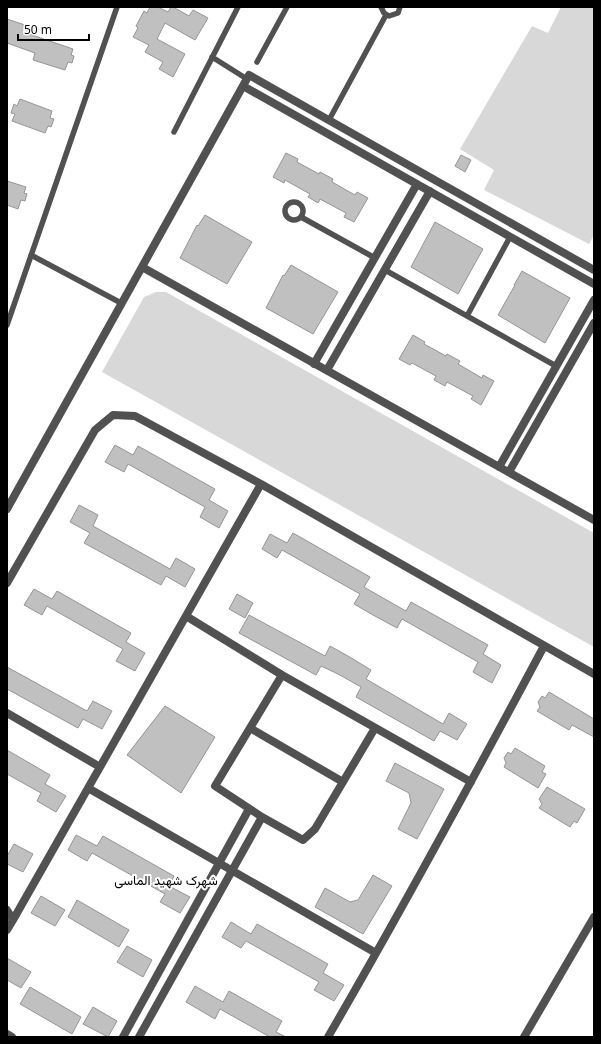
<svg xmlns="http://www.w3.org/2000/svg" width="601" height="1044" viewBox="0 0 601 1044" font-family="'Noto Sans',Vazirmatn,sans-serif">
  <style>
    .green { fill: #d8d8d8 }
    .building { fill: #c0c0c0; stroke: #959595 }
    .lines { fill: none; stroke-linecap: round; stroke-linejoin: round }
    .service { stroke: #515151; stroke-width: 5.5 }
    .minor { stroke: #515151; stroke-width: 8 }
    .labels { text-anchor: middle; stroke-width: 4; stroke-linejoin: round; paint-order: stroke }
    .neighbourhood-label { font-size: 13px; fill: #000; stroke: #fff }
  </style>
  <rect width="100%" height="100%" fill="#fff"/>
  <path class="green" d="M561 7H594V235L589 244 484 190 494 170 460 149 532 26 548 33Z
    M156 292H166L594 533V647L102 372 144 297Z"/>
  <path class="building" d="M150 7H158L168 12 171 7H173L189 16 193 10 208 18 195 40 165 23 157 39 185 54 173 77 159 69 163 62 145 52 149 45 133 37 138 28 136 26 144 11 147 13Z
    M7 19 31 27 29 33 32 35 73 49 71 55 74 56 72 63 68 62 65 70 33 60 35 53 7 43Z
    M20 99 52 111 50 118 54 119 51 127 48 126 45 133 12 121 15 114 11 113 14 104 17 106Z
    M286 153 298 159 297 162 319 174 320 172 333 179 332 182 355 195 357 192 368 198 354 222 344 217 346 213 320 199 318 203 308 197 310 194 285 180 284 183 273 177Z
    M461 155 471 160 465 172 455 166Z
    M7 181 26 187 24 193 27 194 25 201 21 200 18 209 7 205Z
    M205 215 252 242 227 284 180 258 197 225 198 226Z
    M435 222 483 249 458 294 411 267Z
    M291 265 338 292 313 334 266 308 283 275 284 276Z
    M522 271 570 298 545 343 498 315 515 285H514Z
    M413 335 425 342 424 344 446 356 447 354 460 361 458 364 482 378 483 375 494 381 481 405 471 399 473 396 447 382 445 386 434 380 436 376 412 363 410 365 399 359Z
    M115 445 133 455 138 446 215 489 209 500 228 511 219 528 200 517 205 507 128 464 124 472 105 462Z
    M79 505 98 515 93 526 170 569 176 558 195 569 185 587 166 576 161 585 84 543 90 533 70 522Z
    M293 533 370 577 364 587 383 598 406 611 411 602 488 645 483 654 501 665 492 683 473 672 478 662 402 619 397 628 373 615 354 604 360 594 282 550 277 558 262 549 270 534 287 543Z
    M34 589 52 599 57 591 131 633 126 642 145 653 135 671 116 661 123 649 47 606 42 615 24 605Z
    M237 594 253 603 245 618 229 609Z
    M249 615 325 656 330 646 348 656 371 670 366 679 443 724 449 713 467 724 457 740 440 731 434 741 356 697 361 687 338 674 321 666 316 675 239 633Z
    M7 667 87 711 93 701 112 711 102 729 83 719 78 728 7 689Z
    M549 692 594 719V737L572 725 569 730 537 711 540 707 538 702 542 696 545 698Z
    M165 706 215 737 181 793 127 755Z
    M515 748 545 766 542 772 546 774 538 788 504 767 506 763 504 758 508 752 511 754Z
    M7 750 50 775 45 784 66 796 56 812 37 801 41 793 7 774Z
    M395 763 444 789 417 839 398 829 411 803 409 793 386 781Z
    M547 787 585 809 577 823 574 821 570 827 539 808 542 804 539 799Z
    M76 835 97 846 103 836 174 876 169 886 190 897 180 913 160 902 165 894 92 853 87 861 68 850Z
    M14 844 33 854 23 872 7 864V856Z
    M373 875 392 886 363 934 315 907 325 888 350 902 358 900Z
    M41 896 65 910 55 926 31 913Z
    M77 900 129 930 119 947 68 917Z
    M231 922 251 934 257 924 328 964 323 973 344 985 334 1001 314 990 319 982 246 941 241 948 222 937Z
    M127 946 152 960 143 977 117 962Z
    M7 958 31 972 21 988 7 980Z
    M195 986 223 1002 229 991 282 1021 276 1032 286 1037H270L220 1009 215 1019 186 1002Z
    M30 987 81 1017 72 1034 20 1004Z
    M93 1007 117 1021 108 1037 83 1024Z"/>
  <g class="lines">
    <path class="service" d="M381 7 384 13 389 16 398 13 400 7
      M212 57 247 79
      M257 62 287 7
      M329 120 386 15
      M174 132 238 7
      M285 211a9 9 0 1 1 18 0a9 9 0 1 1-18 0Z
      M301 217 375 258
      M31 255 121 303
      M385 270 556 366
      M467 316 510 237
      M7 325 117 7"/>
    <path class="minor" d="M243 86 594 284
      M142 267 594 520
      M314 364 417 184
      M327 370 430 191
      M499 467 594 300
      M509 472 594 323
      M7 509 249 75 594 270
      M7 583 95 430 113 415 135 416 261 484 594 674
      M186 616 282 675 471 782
      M282 675 215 786 262 817 303 840 315 829 375 728
      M7 713 100 767
      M250 728 343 782
      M88 788 376 953
      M7 910 13 920 7 930
      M13 920 261 484
      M7 1034 12 1037
      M123 1037 249 809
      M139 1037 262 817
      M328 1037C403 908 474 777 544 646
      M524 1037 594 917"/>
  </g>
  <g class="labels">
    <g class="neighbourhood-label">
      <text x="166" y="885">شهرک شهید الماسی</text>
    </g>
  </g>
  <rect width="601" height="1044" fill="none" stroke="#000000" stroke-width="16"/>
  <path d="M18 34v6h71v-6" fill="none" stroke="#000000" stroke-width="2"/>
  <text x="24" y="34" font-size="12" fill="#000000" stroke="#ffffff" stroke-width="3" paint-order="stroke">50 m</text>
</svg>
